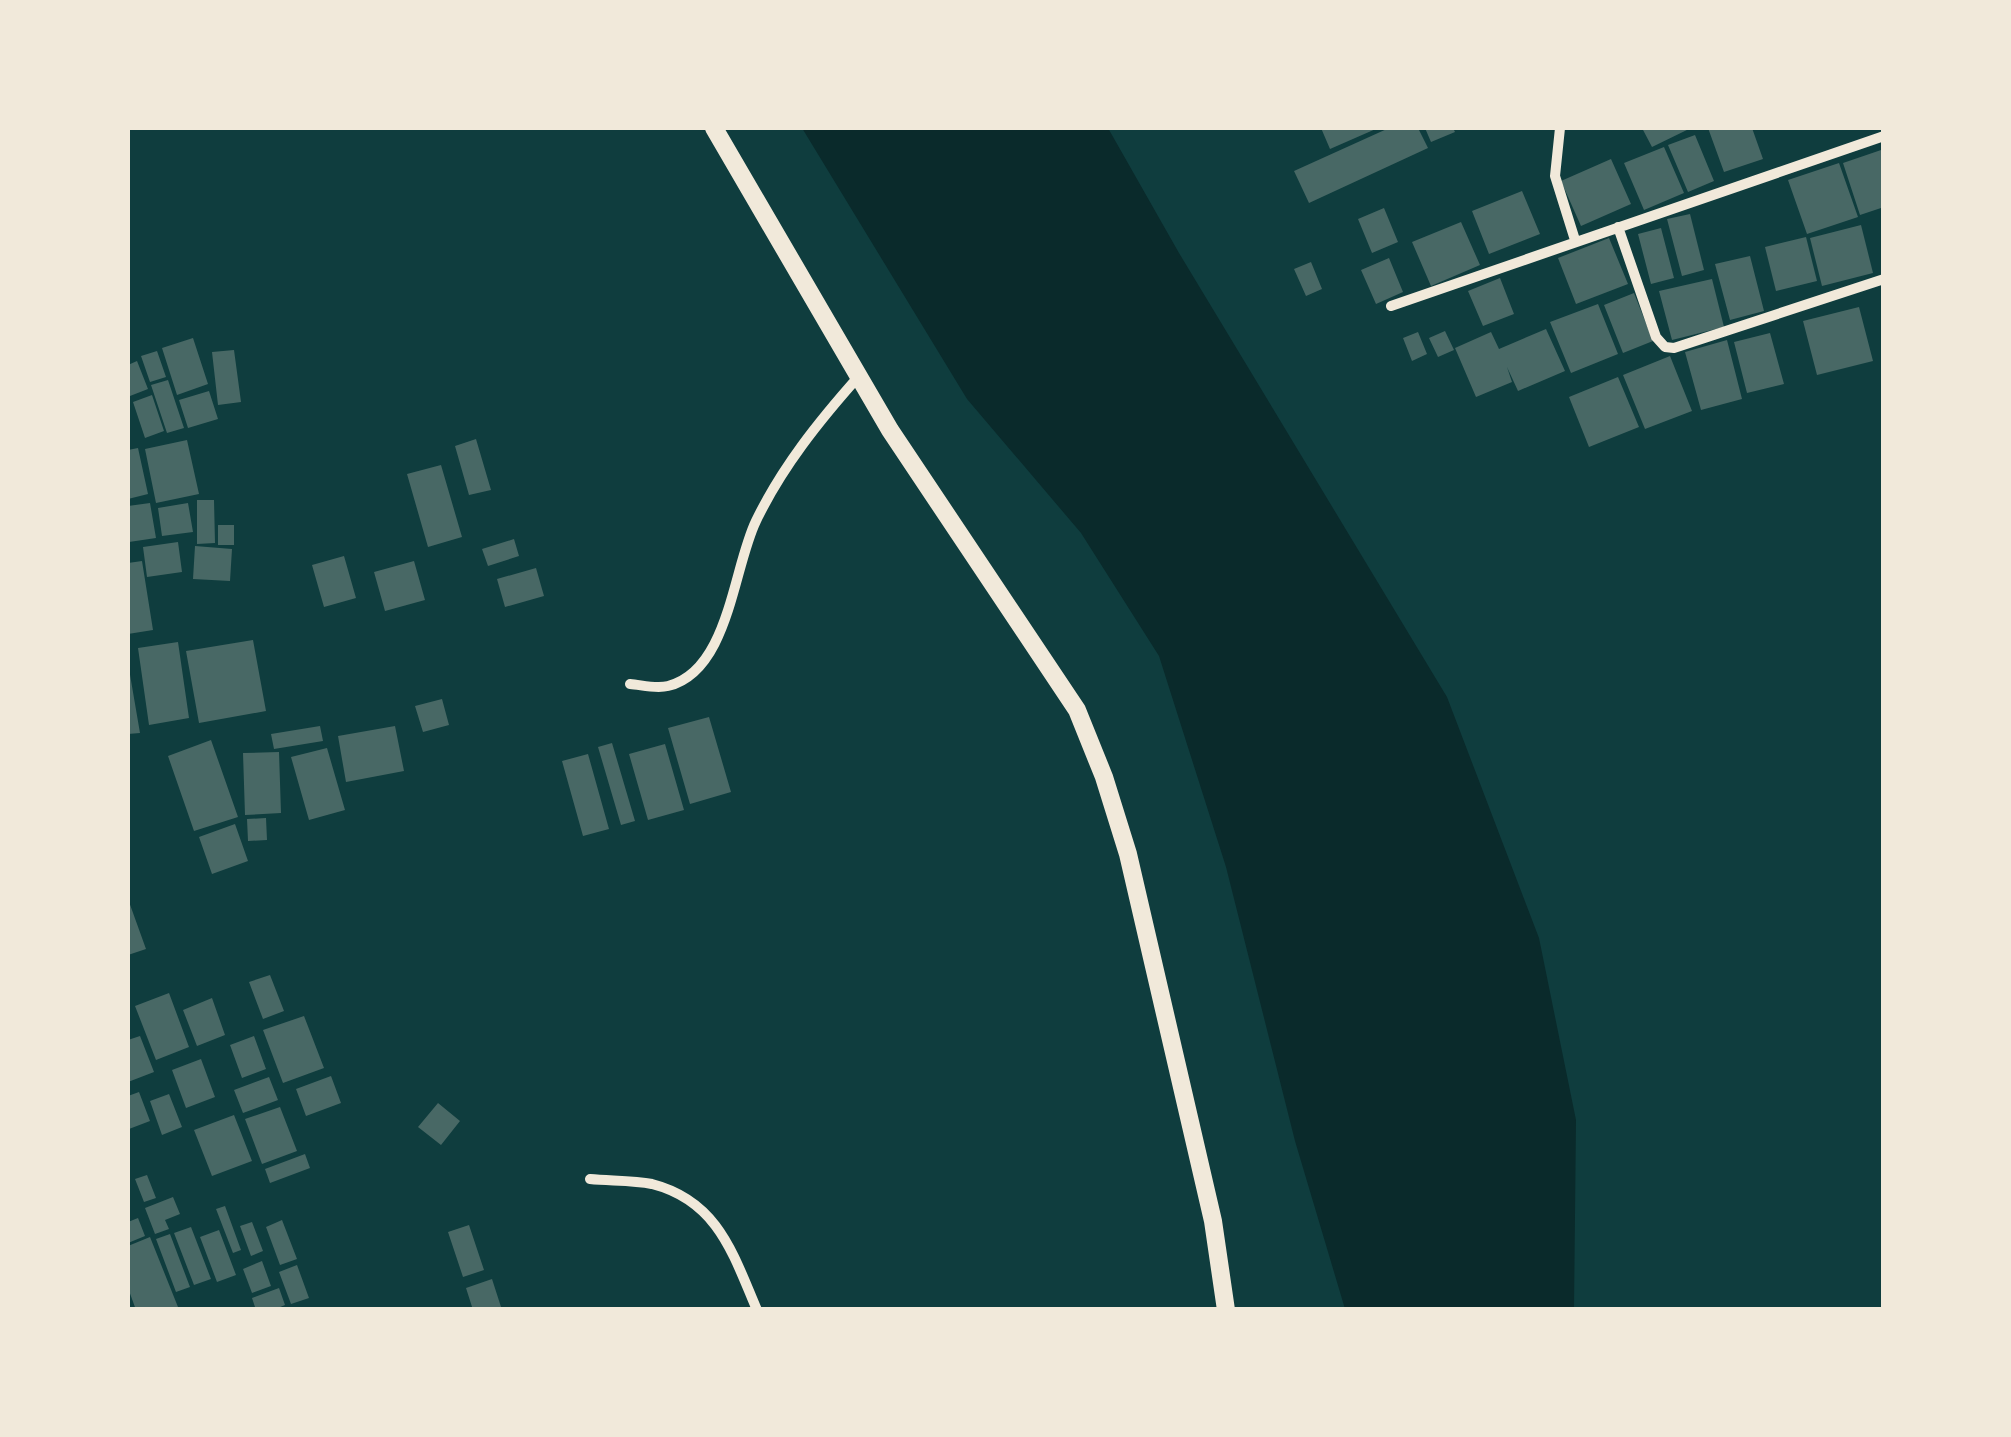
<svg xmlns="http://www.w3.org/2000/svg" width="2011" height="1437" viewBox="0 0 2011 1437" font-family="Arial,sans-serif">
  <style>
    .water { fill: #0a2a2b }
    .building { fill: #486865 }
    .lines { fill: none; stroke-linecap: round; stroke-linejoin: round }
    .minor { stroke: #f1e9da; stroke-width: 10 }
    .tertiary { stroke: #f1e9da; stroke-width: 18 }
  </style>
  <rect width="100%" height="100%" fill="#0f3d3e"/>
  <path class="water" d="M802 128H1108L1179 253 1447 697 1539 938 1576 1120 1574 1309H1345L1295 1141 1226 867 1159 656 1081 533 967 399Z"/>
  <path class="building" d="M1321 128H1378L1330 149Z
    M1389 128H1418L1428 148 1309 203 1294 171Z
    M1425 128H1453L1455 132 1431 142Z
    M1642 128H1691L1652 147Z
    M1708 128H1752L1763 159 1724 172Z
    M1695 135 1714 181 1688 192 1668 145Z
    M1664 147 1684 193 1644 210 1624 163Z
    M1884 149V207L1860 215 1843 163Z
    M1611 159 1631 204 1581 226 1561 181Z
    M1839 163 1858 217 1807 234 1788 180Z
    M1522 191 1540 234 1489 254 1472 211Z
    M1384 208 1398 242 1372 253 1358 219Z
    M1690 214 1704 270 1682 276 1667 219Z
    M1461 222 1480 265 1431 286 1412 242Z
    M1861 225 1873 273 1822 286 1810 238Z
    M1661 228 1674 278 1651 284 1638 234Z
    M1806 237 1817 281 1776 291 1765 247Z
    M1609 238 1628 284 1576 304 1558 258Z
    M1750 256 1764 311 1730 320 1715 264Z
    M1389 258 1403 292 1376 304 1361 270Z
    M1311 262 1322 289 1306 296 1294 269Z
    M1500 278 1514 314 1483 326 1468 291Z
    M1712 279 1724 327 1672 340 1659 291Z
    M1634 293 1653 341 1623 353 1604 305Z
    M1598 304 1618 354 1571 373 1550 322Z
    M1859 307 1873 361 1817 375 1803 321Z
    M1546 329 1565 371 1518 391 1507 367 1512 382 1476 397 1455 348 1491 332 1499 349Z
    M1445 331 1454 350 1438 357 1429 338Z
    M1418 332 1427 354 1412 361 1403 338Z
    M1770 333 1784 384 1747 393 1734 342Z
    M193 338 208 384 177 395 162 348Z
    M1727 340 1742 399 1701 410 1685 352Z
    M234 350 241 402 218 405 212 352Z
    M157 351 166 377 150 382 141 356Z
    M1670 356 1692 411 1645 429 1623 375Z
    M137 361 148 389 130 396 128 365Z
    M1618 377 1639 427 1589 447 1569 397Z
    M168 380 184 428 167 433 151 385Z
    M209 391 218 419 188 428 179 400Z
    M152 395 164 431 145 438 133 402Z
    M476 439 491 490 469 495 455 446Z
    M187 440 199 494 156 503 145 449Z
    M138 448 148 494 128 499V450Z
    M441 465 462 537 428 547 407 474Z
    M197 500H214L215 543 197 544Z
    M150 503 156 538 129 542 128 506Z
    M188 503 193 532 162 536 158 508Z
    M218 525H234V545H218Z
    M514 539 519 556 488 566 482 549Z
    M178 542 182 572 147 577 143 547Z
    M195 546 232 549 230 581 193 579Z
    M344 556 356 598 324 607 312 565Z
    M142 561 153 630 128 634V563Z
    M414 561 425 600 385 611 374 572Z
    M536 568 544 596 505 607 497 579Z
    M253 640 266 711 199 723 186 651Z
    M178 642 189 718 149 725 138 648Z
    M128 663 140 733 128 734Z
    M442 699 449 725 423 732 415 706Z
    M709 717 731 792 690 804 668 728Z
    M320 726 323 741 274 749 271 734Z
    M395 726 404 771 346 782 338 736Z
    M211 740 238 817 194 831 168 756Z
    M612 743 635 821 621 825 598 747Z
    M665 744 684 810 648 820 629 754Z
    M327 748 345 810 309 820 291 757Z
    M279 752 281 813 245 815 243 753Z
    M588 754 609 829 583 836 562 761Z
    M266 818 267 840 248 841 247 819Z
    M235 824 248 861 212 874 199 837Z
    M128 899 146 949 128 955Z
    M270 975 284 1011 263 1019 249 982Z
    M169 993 189 1047 156 1060 135 1006Z
    M212 998 225 1035 197 1046 183 1010Z
    M304 1016 324 1068 283 1083 263 1030Z
    M140 1036 154 1072 128 1082V1040Z
    M254 1036 266 1069 242 1078 230 1045Z
    M201 1059 215 1097 186 1108 172 1070Z
    M331 1076 341 1103 306 1116 296 1089Z
    M269 1077 278 1100 243 1113 234 1090Z
    M139 1092 150 1121 129 1129 128 1096Z
    M169 1094 182 1127 162 1135 150 1101Z
    M438 1103 460 1121 441 1145 418 1127Z
    M280 1107 297 1151 262 1164 245 1119Z
    M234 1115 252 1161 212 1176 194 1130Z
    M305 1154 310 1168 270 1183 265 1169Z
    M147 1175 156 1198 144 1202 135 1179Z
    M173 1197 180 1214 165 1220 169 1229 155 1234 145 1208Z
    M225 1206 241 1250 233 1253 216 1209Z
    M138 1218 145 1236 128 1243V1222Z
    M282 1220 297 1259 280 1265 266 1227Z
    M252 1222 263 1251 251 1256 240 1226Z
    M469 1225 484 1270 463 1277 448 1232Z
    M191 1227 211 1279 194 1285 174 1233Z
    M219 1230 236 1275 217 1282 200 1237Z
    M170 1234 190 1287 176 1292 156 1239Z
    M150 1237 178 1307 172 1310H136L128 1288V1246Z
    M262 1261 271 1286 252 1293 243 1269Z
    M297 1265 309 1298 291 1304 279 1272Z
    M492 1279 502 1310H473L466 1288Z
    M279 1288 285 1305 273 1310H256L252 1298Z"/>
  <g class="lines">
    <path class="minor" d="M1560 128 1555 176 1575 240
      M1618 227 1656 337 1665 347 1674 348 1884 279
      M1391 306 1884 136
      M630 684C642 685 656 689 668 686 729 671 733 568 756 521 782 467 819 421 859 376
      M590 1179C610 1181 633 1180 652 1184 718 1201 733 1254 757 1310"/>
    <path class="tertiary" d="M714 128 890 430 1077 710 1104 777 1128 854 1213 1221 1226 1310"/>
  </g>
  <rect width="2011" height="1437" fill="none" stroke="#f1e9da" stroke-width="260"/>
</svg>
